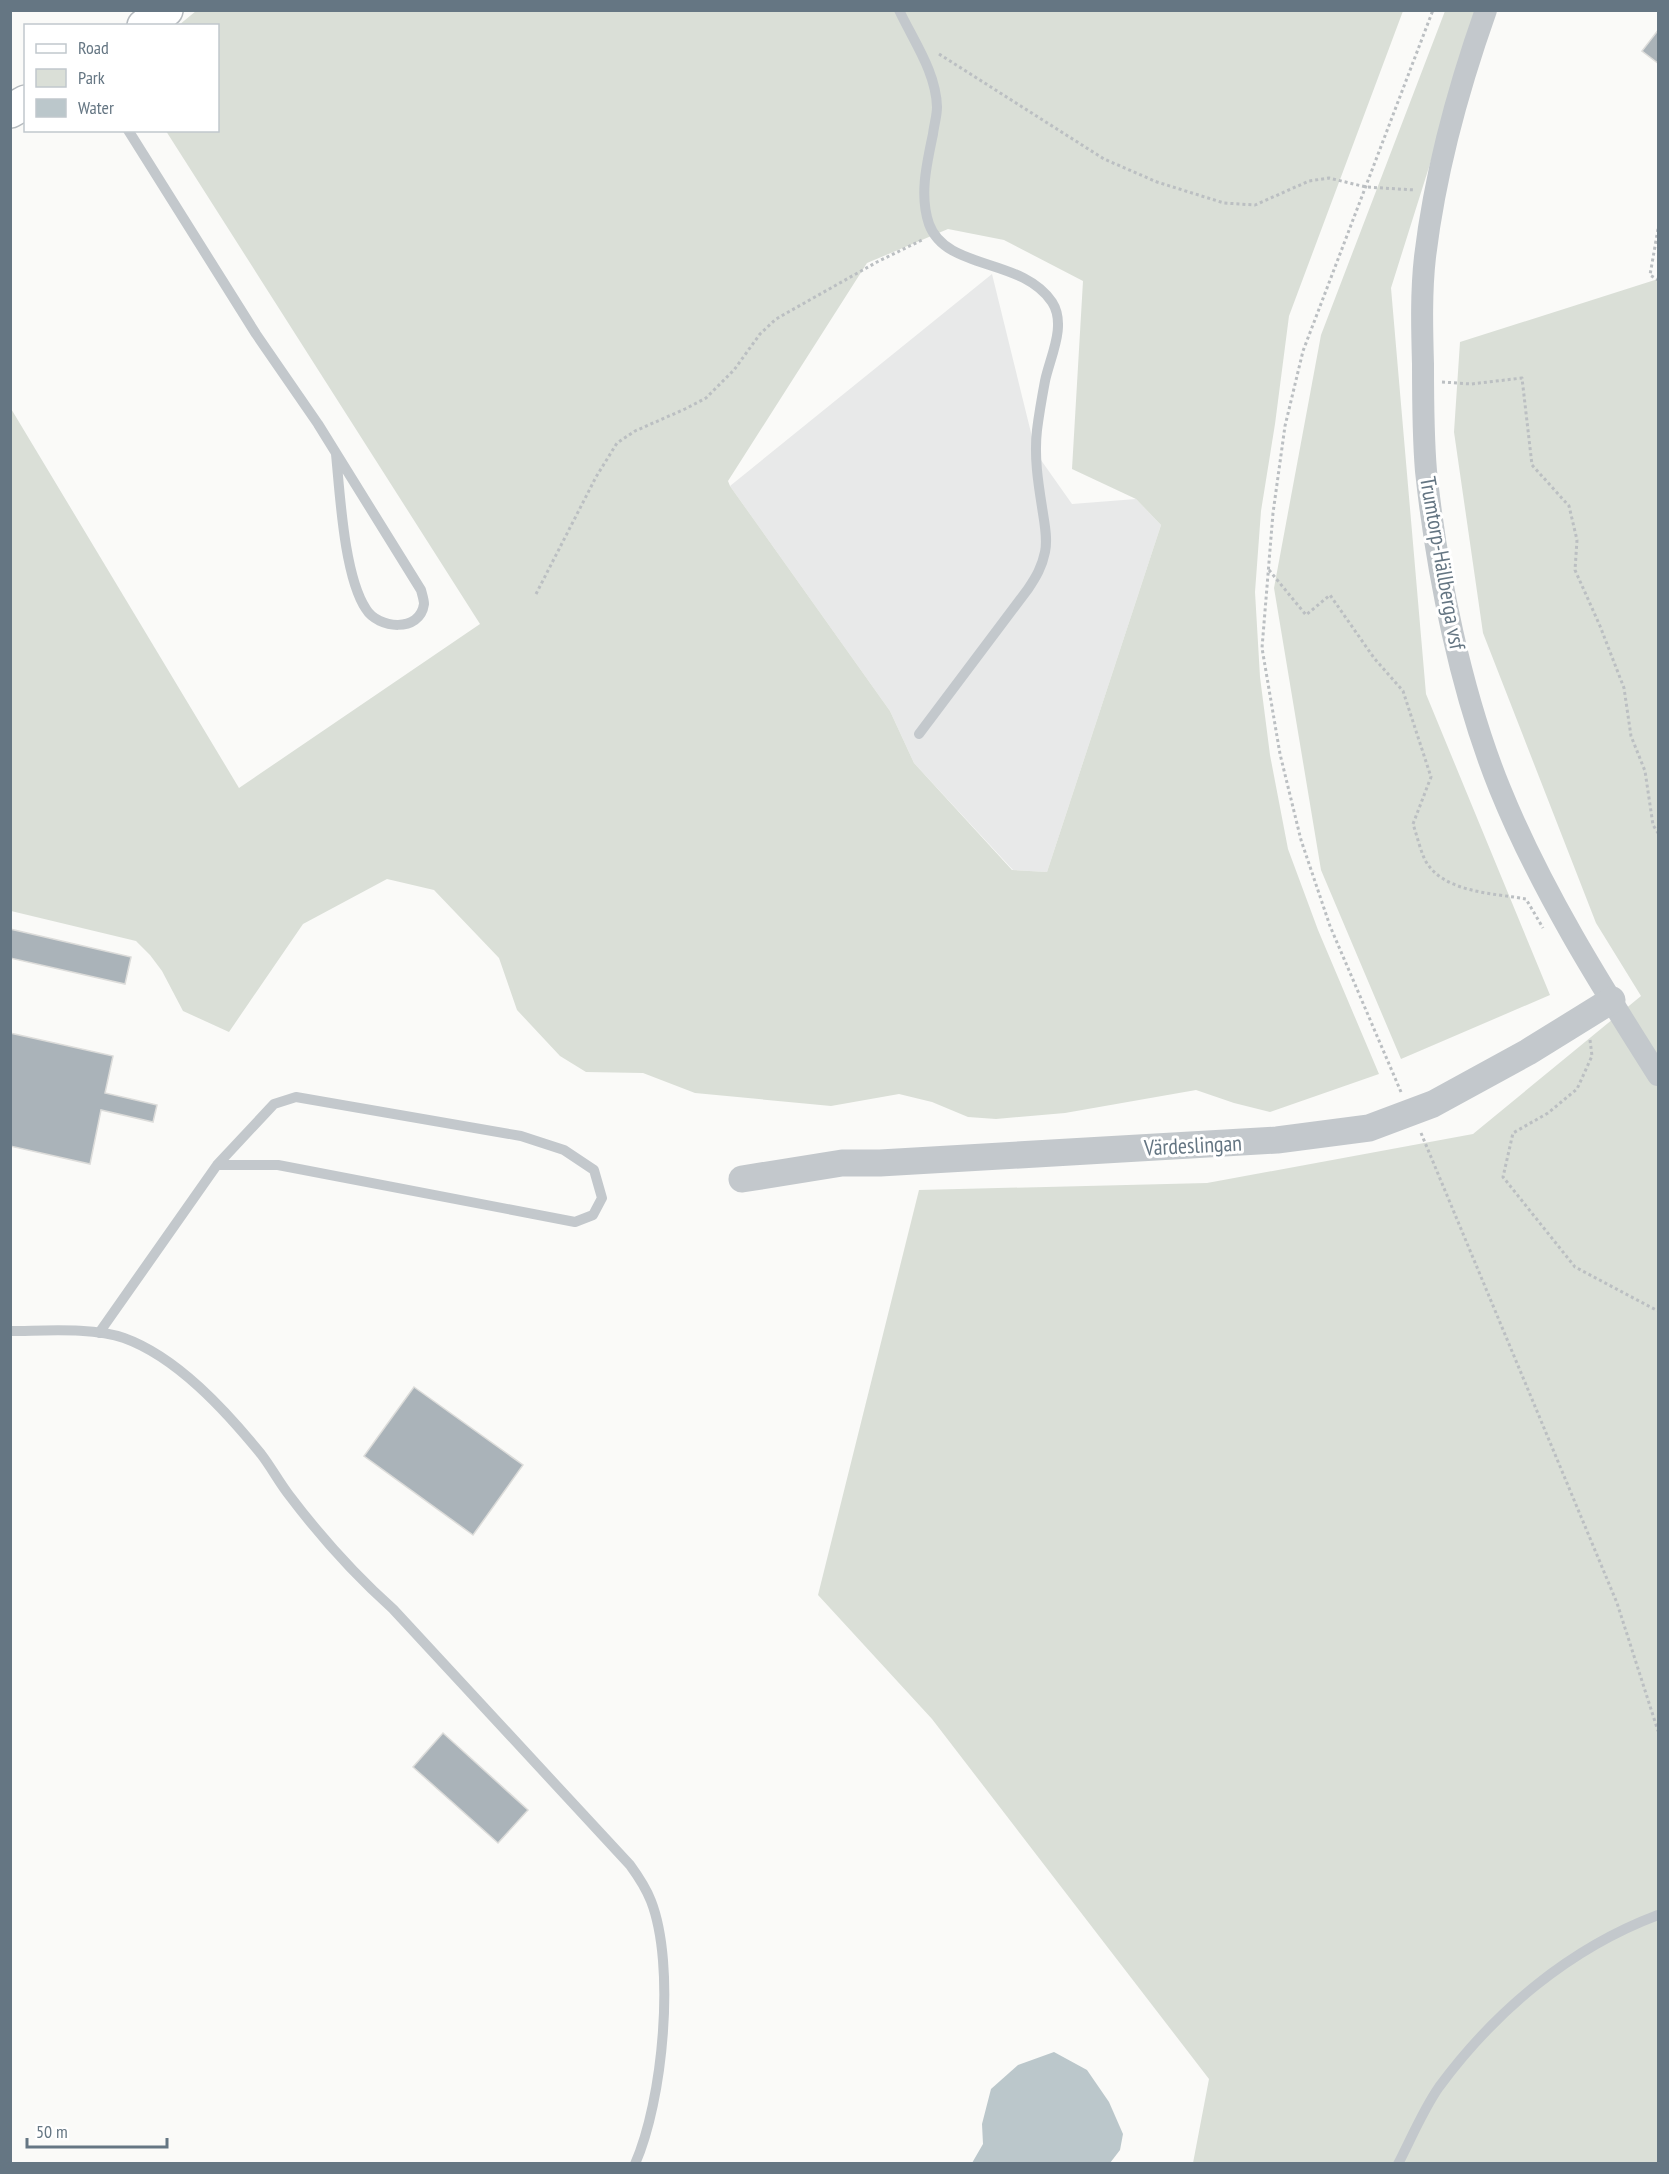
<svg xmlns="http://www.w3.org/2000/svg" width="1669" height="2174" viewBox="0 0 1669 2174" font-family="'PT Sans Narrow',sans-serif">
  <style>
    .built { fill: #e8e9e9 }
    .green { fill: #dadfd7; fill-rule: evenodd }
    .water { fill: #bbc7cb }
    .building { fill: #aab3b9; stroke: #dcdcda; stroke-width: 1.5 }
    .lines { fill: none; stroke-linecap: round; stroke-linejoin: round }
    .primary-casing { stroke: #b5babe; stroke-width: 36 }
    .path { stroke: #bbbfc2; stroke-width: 3; stroke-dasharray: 3 3; stroke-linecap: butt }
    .service { stroke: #c3c8cc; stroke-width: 10 }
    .minor { stroke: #c3c8cc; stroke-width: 22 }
    .tertiary { stroke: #c3c8cc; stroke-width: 27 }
    .primary { stroke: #fff; stroke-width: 33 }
    .labels { text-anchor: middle; stroke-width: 6; stroke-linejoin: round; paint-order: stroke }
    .street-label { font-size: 22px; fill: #657683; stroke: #fff }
  </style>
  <rect width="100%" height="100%" fill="#fafaf8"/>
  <path class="built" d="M992 274 1036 453 1072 504 1136 499 1161 525 1047 872 1013 870 914 763 890 711 730 486Z"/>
  <path class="green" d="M196 11H1403L1289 316 1275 424 1261 511 1255 592 1260 677 1270 755 1288 849 1318 930 1379 1074 1270 1112 1234 1103 1196 1090 1065 1113 996 1119 968 1117 932 1102 899 1094 831 1106 695 1093 643 1073 586 1072 560 1056 517 1010 499 958 434 890 387 879 303 924 229 1032 183 1011 162 971 150 955 136 941 11 911 10 407 239 788 480 624 166 131 218 130V26L179 25ZM948 229 1004 240 1083 281 1072 469 1136 499 1161 525 1047 872 1012 870 914 763 890 711 730 486 728 481 867 263Z
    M1445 11H1478L1391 288 1426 694 1550 995 1401 1059 1321 870 1274 588 1321 335Z
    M1658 279V2163H1193L1209 2079 932 1719 818 1595 919 1190 1207 1183 1473 1134 1641 996 1596 923 1483 633 1454 432 1460 342Z"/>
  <path class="water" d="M1054 2052 1087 2070 1109 2102 1123 2134 1120 2150 1110 2163H972L983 2144 982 2124 991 2089 1018 2065Z"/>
  <path class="building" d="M1659 29V64L1642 51Z
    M10 929 131 957 125 984 10 958Z
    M10 1033 113 1056 105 1093 157 1105 153 1122 101 1110 90 1164 10 1146Z
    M414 1387 523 1465 473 1535 364 1456Z
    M443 1733 528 1810 498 1843 413 1767Z"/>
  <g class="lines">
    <defs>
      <path id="primary" d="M144 26 166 10
        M10 111 26 102"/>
    </defs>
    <use href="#primary" class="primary-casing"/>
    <path class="path" d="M939 54 1104 159 1157 182 1224 203 1255 205 1309 181 1329 178 1366 187 1415 190
      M1658 229 1650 275 1658 280
      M1442 382 1471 384 1522 378 1532 465 1569 506 1577 540 1575 570 1600 626 1624 688 1631 736 1645 771 1653 825 1658 833
      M1269 570 1306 615 1330 595 1374 658 1403 691 1431 777 1413 824C1417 836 1420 849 1425 860 1443 893 1493 893 1526 899L1543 928
      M536 594 596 477 617 443 635 431 685 409 706 398 734 370 760 334 776 319 877 262 922 240
      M1590 1040 1592 1056 1577 1089 1548 1113 1513 1133 1503 1177 1575 1267 1658 1311
      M1401 1092 1330 926 1301 840 1280 754 1262 648 1273 513 1285 426 1303 351 1433 10
      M1421 1133 1617 1603 1658 1731"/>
    <path class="service" d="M899 10C914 42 936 72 937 107 937 116 934 125 933 134 927 163 919 195 929 224 946 271 1022 257 1052 302 1067 325 1050 357 1045 381 1042 397 1039 414 1037 430 1034 456 1038 482 1042 507 1044 521 1048 538 1045 552 1042 567 1036 577 1028 589L919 734
      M128 130 256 334 318 424 421 590C422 594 424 600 424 604 420 633 378 629 366 609 344 576 340 494 336 454
      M10 1331C43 1331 93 1327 124 1338 177 1357 226 1411 261 1454 271 1467 279 1482 289 1495 320 1536 355 1575 393 1609L630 1865C638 1876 646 1888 651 1901 676 1965 663 2101 635 2164
      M99 1333 217 1165 274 1104 296 1097 521 1136 564 1150 594 1170 602 1198 593 1215 575 1222 278 1165H217
      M1398 2164C1411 2139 1423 2110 1439 2087 1495 2011 1570 1948 1658 1915"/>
    <path class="minor" d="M1486 10C1458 89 1435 173 1425 257 1421 292 1422 329 1423 364 1423 399 1423 436 1426 471 1437 574 1461 693 1500 789 1541 890 1600 984 1658 1075"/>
    <path class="tertiary" d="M742 1179 842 1163H880L1277 1140 1369 1128 1433 1104 1528 1052 1612 1000"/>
    <use href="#primary" class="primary"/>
  </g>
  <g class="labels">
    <g class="street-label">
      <text transform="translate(1443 563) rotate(80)" y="8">Trumtorp-Hällberga vsf</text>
      <text transform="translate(1193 1145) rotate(-3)" y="8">Värdeslingan</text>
    </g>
  </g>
  <rect width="1669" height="2174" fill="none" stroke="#657683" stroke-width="24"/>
  <rect x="24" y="24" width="195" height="108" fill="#ffffff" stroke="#c1c8cd" stroke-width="1.5"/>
  <rect x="36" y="44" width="30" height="9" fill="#ffffff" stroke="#c1c8cd" stroke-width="1.5"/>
  <text x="78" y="54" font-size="18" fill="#657683">Road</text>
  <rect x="36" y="69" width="30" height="18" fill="#dadfd7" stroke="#c1c8cd" stroke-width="1.5"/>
  <text x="78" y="84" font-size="18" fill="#657683">Park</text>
  <rect x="36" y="99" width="30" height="18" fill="#bbc7cb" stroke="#c1c8cd" stroke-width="1.5"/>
  <text x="78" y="114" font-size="18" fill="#657683">Water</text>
  <path d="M27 2138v9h140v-9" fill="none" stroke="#657683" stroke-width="3"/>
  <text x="36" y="2138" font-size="18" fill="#657683" stroke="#ffffff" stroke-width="4.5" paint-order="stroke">50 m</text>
</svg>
